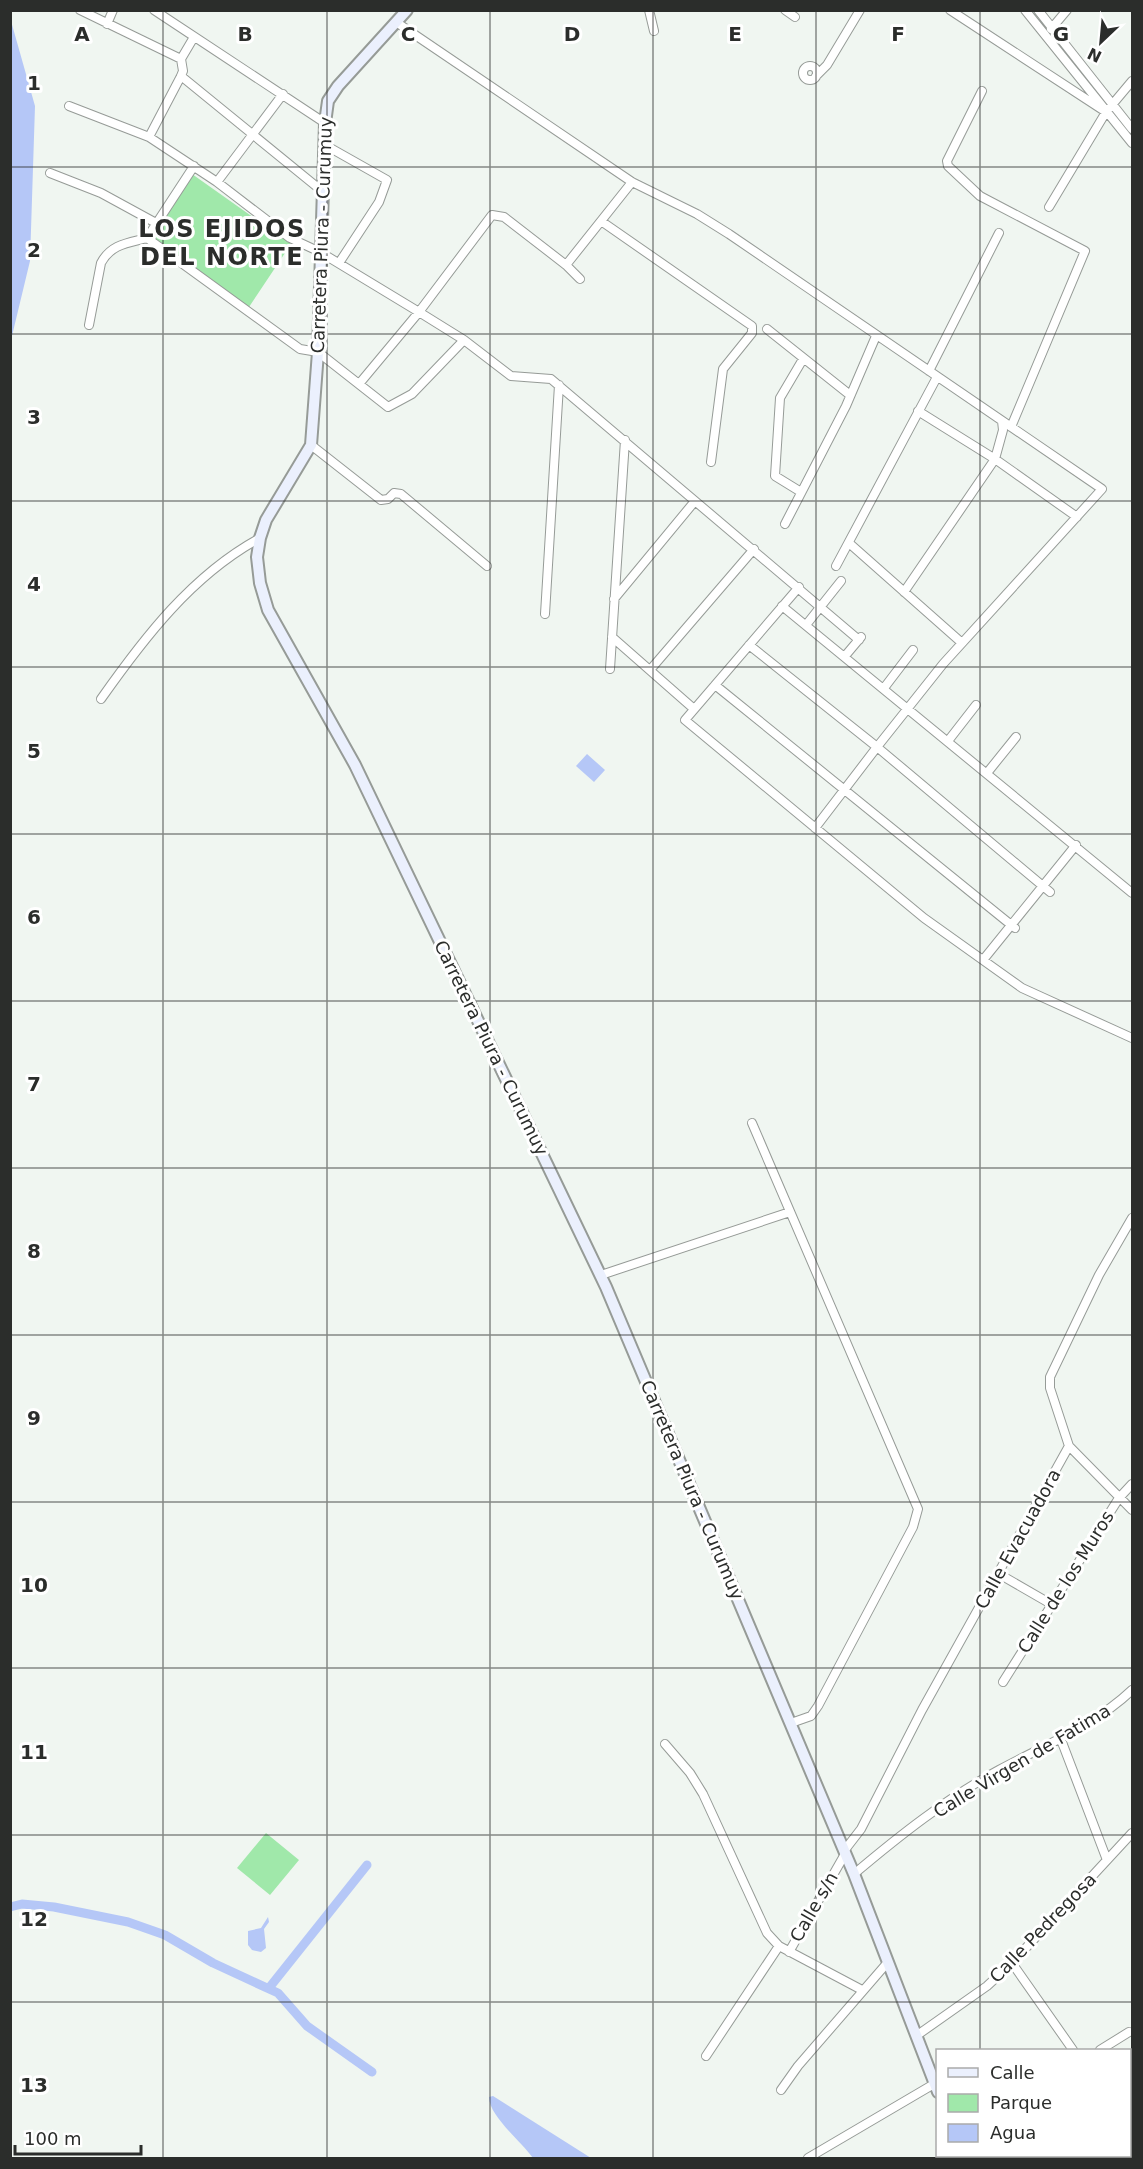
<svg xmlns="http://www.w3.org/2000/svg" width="1143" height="2169" viewBox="0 0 1143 2169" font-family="'DejaVu Sans',sans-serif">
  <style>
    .green { fill: #a0e8aa }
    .water { fill: #b5c7f7 }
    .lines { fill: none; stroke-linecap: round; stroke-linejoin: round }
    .canal { stroke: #b5c7f7; stroke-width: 9 }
    .minor-casing { stroke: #969b97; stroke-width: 10 }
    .secondary-casing { stroke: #969b97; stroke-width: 14 }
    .minor { stroke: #fff; stroke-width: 8 }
    .secondary { stroke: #ebf0fd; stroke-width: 10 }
    .grid { fill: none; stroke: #2b2d2b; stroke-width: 1.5; stroke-opacity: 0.55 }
    .labels { text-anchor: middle; stroke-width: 6; stroke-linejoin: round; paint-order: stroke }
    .street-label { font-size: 18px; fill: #2b2d2b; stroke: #fff }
    .district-label { font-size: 24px; font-weight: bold; letter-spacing: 1.5px; fill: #2b2d2b; stroke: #fff }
    .grid-label { font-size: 20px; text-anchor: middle; font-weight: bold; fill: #2b2d2b; stroke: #fff; stroke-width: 6; stroke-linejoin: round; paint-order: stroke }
  </style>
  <rect width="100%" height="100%" fill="#f0f6f1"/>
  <path class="green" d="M192 174 291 244 249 307 153 239Z
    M266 1833 299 1860 270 1895 237 1868Z"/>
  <path class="water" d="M11 21 35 106 30 261 11 340Z
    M587 754 605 770 594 782 576 766Z
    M268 1917 269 1922 264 1929 266 1948 261 1952 252 1950 248 1945V1931L261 1928Z
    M493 2096 591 2158H533C521 2141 489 2116 489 2097Z"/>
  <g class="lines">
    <path class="canal" d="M10 1907 22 1904 54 1907 128 1922 165 1935 213 1963 278 1993 307 2026 372 2072
      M269 1988 367 1865"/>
    <defs>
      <path id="minor" d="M80 10 181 59
        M154 10 325 123
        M649 10 654 31
        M785 10 795 17
        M950 10 1106 112
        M1025 10 1132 143
        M1038 10 1132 129
        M396 22 632 182 697 214 729 234 1102 489 943 664 877 747 1050 892
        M107 24 113 10
        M1051 29 1067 10
        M803 73a7 7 0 1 1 14 0a7 7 0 1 1-14 0Z
        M181 76 322 191
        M816 76 827 65 860 10
        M982 91 947 161 948 166 980 196 1085 251 1011 427
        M69 106 149 137 217 182 290 238 320 252 419 312 464 340 511 376 551 379 859 640
        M149 137 181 76 183 71 181 59 194 37
        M325 145 387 180 379 202 339 263
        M50 173 101 193 156 223
        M217 182 283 94
        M1049 207 1106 112 1132 81
        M601 221 752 326V333L723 369 711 462
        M147 238 300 349 318 352 388 407 412 394 464 340
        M580 279 566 265 632 182
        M89 325 101 263C111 244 128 243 147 238L194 166
        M767 329 850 395
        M929 371 999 233
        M359 384 419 312 492 215 504 217 566 265
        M918 411 995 459 1077 517
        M311 445 381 500 388 499 394 493 401 494 487 566
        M801 492 775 476 780 398 803 359
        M785 524 846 406 876 336
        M849 543 962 643
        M836 566 937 377
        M799 587 685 720 924 918 1022 988 1132 1038
        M904 592 995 459 1003 430 1002 421
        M614 599 695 501
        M782 606 1132 893
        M545 614 559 385
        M806 625 841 581
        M612 637 694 709
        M749 645 877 747 815 828
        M845 656 861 637
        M610 669 625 440
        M650 670 754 549
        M715 685 1015 928
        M884 688 913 650
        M101 699C144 638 192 575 260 538
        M948 741 976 705
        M987 773 1016 737
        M983 960 1076 845
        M752 1123 918 1509 913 1527 818 1706 811 1716 791 1723
        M601 1275 790 1212
        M1069 1446 1132 1510
        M999 1574 1051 1604
        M1003 1682 1119 1498 1132 1484
        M1060 1737 1107 1860
        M665 1744 690 1773 703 1794 767 1933 779 1946 862 1990
        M844 1851 861 1829 922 1710 1069 1446 1050 1388V1377L1099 1275 1132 1218
        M854 1874C899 1836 947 1798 999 1770 1045 1745 1094 1726 1132 1690
        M789 1952 845 1854
        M1012 1963 1073 2050
        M916 2036 987 1986 1012 1963 1132 1833
        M1100 2050 1129 2032
        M706 2056 779 1946
        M781 2090 798 2066 888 1962
        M808 2158 934 2084"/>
      <path id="secondary" d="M407 10 338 86 328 101 325 123 318 352 311 445 266 520 260 538 257 557 260 583 268 610 355 765 606 1287 854 1874 938 2092
        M962 2156 963 2158"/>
    </defs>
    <use href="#minor" class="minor-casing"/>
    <use href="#secondary" class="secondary-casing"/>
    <use href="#minor" class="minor"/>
    <use href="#secondary" class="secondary"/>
  </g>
  <path class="grid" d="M163 10V2158M327 10V2158M490 10V2158M653 10V2158M816 10V2158M980 10V2050M10 167H1132M10 334H1132M10 501H1132M10 667H1132M10 834H1132M10 1001H1132M10 1168H1132M10 1335H1132M10 1502H1132M10 1668H1132M10 1835H1132M10 2002H1132M980 2156V2158"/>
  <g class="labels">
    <g class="street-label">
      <text transform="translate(322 235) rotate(-88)" y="6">Carretera Piura - Curumuy</text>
      <text transform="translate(491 1048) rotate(64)" y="6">Carretera Piura - Curumuy</text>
      <text transform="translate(692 1490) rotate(67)" y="6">Carretera Piura - Curumuy</text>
      <text transform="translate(1018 1539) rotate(-61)" y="6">Calle Evacuadora</text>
      <text transform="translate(1066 1582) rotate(-58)" y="6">Calle de los Muros</text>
      <text transform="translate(1022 1761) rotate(-31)" y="6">Calle Virgen de Fatima</text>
      <text transform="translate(814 1907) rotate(-60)" y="6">Calle s/n</text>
      <text transform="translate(1043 1928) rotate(-46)" y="6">Calle Pedregosa</text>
    </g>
    <g class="district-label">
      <text x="222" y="237">LOS EJIDOS<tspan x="222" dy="28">DEL NORTE</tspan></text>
    </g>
  </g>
  <g class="grid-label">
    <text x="82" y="41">A</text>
    <text x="245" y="41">B</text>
    <text x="408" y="41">C</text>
    <text x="572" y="41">D</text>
    <text x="735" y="41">E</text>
    <text x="898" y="41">F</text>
    <text x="1061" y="41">G</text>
    <text x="34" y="90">1</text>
    <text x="34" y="257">2</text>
    <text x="34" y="424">3</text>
    <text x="34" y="591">4</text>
    <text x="34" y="758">5</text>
    <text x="34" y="924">6</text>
    <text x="34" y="1091">7</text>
    <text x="34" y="1258">8</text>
    <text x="34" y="1425">9</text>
    <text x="34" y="1592">10</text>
    <text x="34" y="1759">11</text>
    <text x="34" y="1926">12</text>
    <text x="34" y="2092">13</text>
  </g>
  <rect width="1143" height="2169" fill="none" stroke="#2b2d2b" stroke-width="24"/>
  <rect x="936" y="2049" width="195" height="108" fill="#ffffff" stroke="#aaabaa" stroke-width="1.5"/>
  <rect x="948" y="2068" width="30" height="9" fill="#ebf0fd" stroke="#aaabaa" stroke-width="1.5"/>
  <text x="990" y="2079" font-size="18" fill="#2b2d2b">Calle</text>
  <rect x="948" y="2094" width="30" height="18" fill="#a0e8aa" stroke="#aaabaa" stroke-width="1.5"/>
  <text x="990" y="2109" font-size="18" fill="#2b2d2b">Parque</text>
  <rect x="948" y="2124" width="30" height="18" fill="#b5c7f7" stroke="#aaabaa" stroke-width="1.5"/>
  <text x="990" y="2139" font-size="18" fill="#2b2d2b">Agua</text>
  <g transform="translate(1101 42) rotate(206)" stroke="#ffffff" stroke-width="4.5" paint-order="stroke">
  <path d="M0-4.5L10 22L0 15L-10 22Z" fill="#2b2d2b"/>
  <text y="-9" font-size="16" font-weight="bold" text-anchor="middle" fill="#2b2d2b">N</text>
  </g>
  <path d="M15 2145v9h126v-9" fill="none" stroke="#2b2d2b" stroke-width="3"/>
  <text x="24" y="2145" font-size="18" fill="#2b2d2b" stroke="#ffffff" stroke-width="4.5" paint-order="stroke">100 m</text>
</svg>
